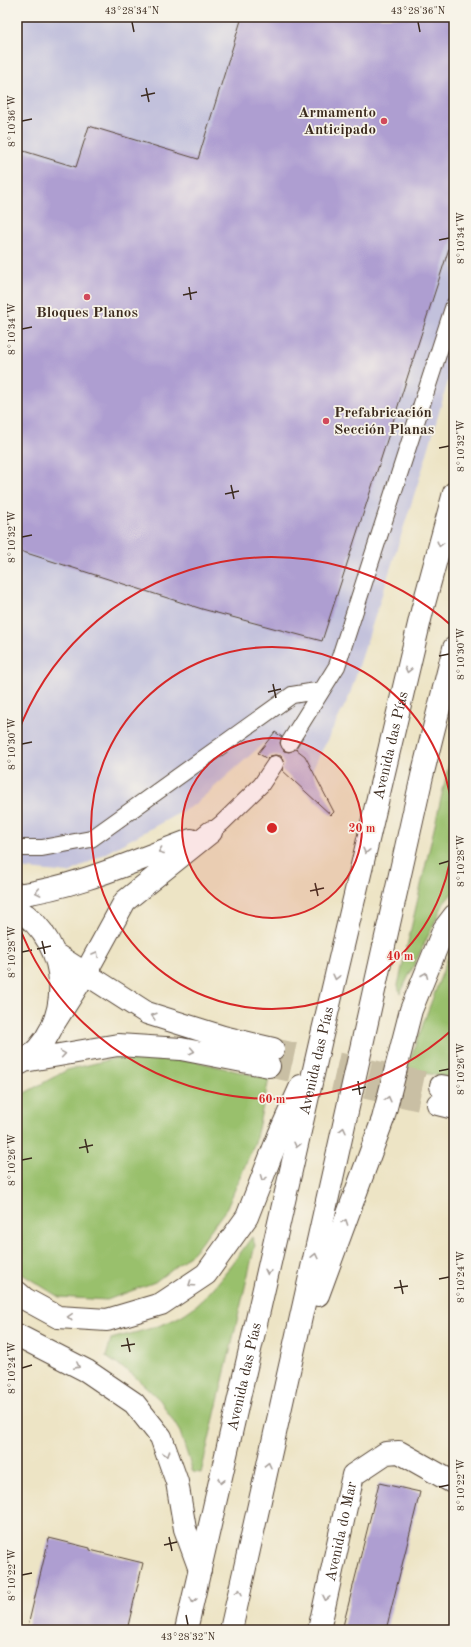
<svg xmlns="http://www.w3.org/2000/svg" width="471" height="1647" viewBox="0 0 471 1647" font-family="'Old Standard TT',serif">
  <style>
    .industrial { fill: #c2c1dc }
    .green { fill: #99c06c; stroke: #6a7545 }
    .building { fill: #ae9ed1 }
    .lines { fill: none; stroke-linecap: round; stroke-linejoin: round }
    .tertiary-tunnel { stroke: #c9bfa4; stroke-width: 22; stroke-dasharray: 22 11; stroke-linecap: butt }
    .service-casing { stroke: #564637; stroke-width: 18 }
    .minor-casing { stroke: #564637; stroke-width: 24 }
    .tertiary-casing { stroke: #564637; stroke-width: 24 }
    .trunk-casing { stroke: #564637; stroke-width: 24 }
    .service { stroke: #fff; stroke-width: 16 }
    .minor { stroke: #fff; stroke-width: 22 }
    .tertiary { stroke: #fff; stroke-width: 22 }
    .trunk { stroke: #fff; stroke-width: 22 }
    .oneway { stroke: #a79f9a }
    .ticks { fill: none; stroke: #3b2a1e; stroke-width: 1.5 }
    .ring { fill: none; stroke: #d62828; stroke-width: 2 }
    .poi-dot { fill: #d1495b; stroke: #f7f3e8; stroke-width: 1.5 }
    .labels { text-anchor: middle; stroke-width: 3.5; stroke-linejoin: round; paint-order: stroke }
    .poi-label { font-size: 15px; font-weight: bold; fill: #3b2a1e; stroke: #f7f3e8; text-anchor: end }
    .street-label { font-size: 15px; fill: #3b2a1e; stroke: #f7f3e8 }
    .centre { fill: #d62828; stroke: #f7f3e8; stroke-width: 2 }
    .ring-label { font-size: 12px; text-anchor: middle; font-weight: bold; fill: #d62828; stroke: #f7f3e8; stroke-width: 3.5; stroke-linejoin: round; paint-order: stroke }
    .neatline { fill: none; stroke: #3b2a1e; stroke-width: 1.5 }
    .ticks-label { font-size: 10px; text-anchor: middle; fill: #3b2a1e }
  </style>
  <rect width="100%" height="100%" fill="#f7f3e8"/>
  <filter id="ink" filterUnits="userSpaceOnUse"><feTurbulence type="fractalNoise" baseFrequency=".025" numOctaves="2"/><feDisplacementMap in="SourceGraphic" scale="8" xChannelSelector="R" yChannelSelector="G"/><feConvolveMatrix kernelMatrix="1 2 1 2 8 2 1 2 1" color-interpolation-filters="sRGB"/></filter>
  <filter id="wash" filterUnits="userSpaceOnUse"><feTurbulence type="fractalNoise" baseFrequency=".012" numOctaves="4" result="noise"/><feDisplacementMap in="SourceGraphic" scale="16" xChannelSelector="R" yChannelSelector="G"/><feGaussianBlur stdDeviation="0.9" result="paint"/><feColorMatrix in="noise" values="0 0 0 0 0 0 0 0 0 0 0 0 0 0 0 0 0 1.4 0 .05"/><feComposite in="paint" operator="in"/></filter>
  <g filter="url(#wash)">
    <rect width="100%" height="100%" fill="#ede4c5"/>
    <path class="industrial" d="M17 17H454V360L425 461 349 697 307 780 264 743 194 805 69 873 17 868Z"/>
    <path class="green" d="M454 742V891L444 903 400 994 398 985Z
      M454 941V1078L406 1070Z
      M121 1057 194 1061 269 1079 255 1142 227 1208 194 1252 155 1282 107 1300 59 1297 17 1271V1101L21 1095 67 1070Z
      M252 1237 255 1245 201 1473 193 1472 180 1432 160 1400 132 1374 106 1357 111 1339C132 1333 154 1329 173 1320 208 1304 230 1266 252 1237Z"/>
    <g id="blocks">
      <path class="building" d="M242 17H454V233L322 641 202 609 17 550V149L76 167 89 126 198 159Z
        M275 732 282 737 280 743 284 751 289 752 296 749 305 756 334 812 331 815 282 770 284 764 281 756 275 755 270 756 267 759 258 753Z
        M379 1483 420 1492 386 1630H342Z
        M49 1538 90 1548V1550L143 1563 127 1630H27Z"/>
    </g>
  </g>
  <g filter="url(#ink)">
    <use href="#blocks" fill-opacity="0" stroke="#564637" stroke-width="1"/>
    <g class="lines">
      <path class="tertiary-tunnel" d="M273 1049 441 1086
        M269 1066 438 1104"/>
      <defs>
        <path id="service" d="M289 743 337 666 454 305
          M211 832 222 823 261 785 275 764
          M17 848H42L91 839 292 695 322 690"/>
        <g id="minor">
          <path id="s1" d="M319 1630 353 1475 386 1453 399 1452 454 1483"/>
        </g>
        <path id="tertiary" d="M17 895C77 887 134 861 191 840
          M17 909C72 942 76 1027 21 1063
          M55 954 147 1013 223 1037 273 1049
          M54 1023 85 974 125 901 211 832
          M24 1061 118 1045 181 1049 269 1066
          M441 1086 454 1088
          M438 1104 454 1108"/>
        <g id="trunk">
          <path d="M17 1292 25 1299 58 1317 107 1320 161 1304 206 1274 247 1217 279 1135 301 1086"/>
          <path d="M318 1295 383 1119 411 1010 444 929 454 916"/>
          <path d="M17 1335 87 1371 134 1403 161 1437 177 1482 185 1529 200 1570"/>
          <path id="s2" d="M186 1630 321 1039 422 611 454 493"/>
          <path d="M231 1630 422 776 454 648"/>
        </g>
      </defs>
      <use href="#service" class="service-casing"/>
      <use href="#minor" class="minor-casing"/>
      <use href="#tertiary" class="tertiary-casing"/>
      <use href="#trunk" class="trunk-casing"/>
      <use href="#service" class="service"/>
      <use href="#minor" class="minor"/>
      <use href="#tertiary" class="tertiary"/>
      <use href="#trunk" class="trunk"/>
    </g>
    <defs><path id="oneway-chevron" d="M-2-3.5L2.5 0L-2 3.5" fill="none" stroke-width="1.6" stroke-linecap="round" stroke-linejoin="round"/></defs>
    <g class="oneway">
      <use href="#oneway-chevron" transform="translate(440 544) rotate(105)"/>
      <use href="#oneway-chevron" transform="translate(408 670) rotate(103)"/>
      <use href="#oneway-chevron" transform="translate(161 851) rotate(159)"/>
      <use href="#oneway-chevron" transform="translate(366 851) rotate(103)"/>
      <use href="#oneway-chevron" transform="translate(38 892) rotate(169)"/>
      <use href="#oneway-chevron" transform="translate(96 954) rotate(-61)"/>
      <use href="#oneway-chevron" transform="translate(425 975) rotate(-68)"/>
      <use href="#oneway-chevron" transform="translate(336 977) rotate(103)"/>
      <use href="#oneway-chevron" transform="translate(154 1016) rotate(-163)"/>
      <use href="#oneway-chevron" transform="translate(192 1051) rotate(11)"/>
      <use href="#oneway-chevron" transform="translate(63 1054) rotate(-9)"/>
      <use href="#oneway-chevron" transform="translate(388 1099) rotate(-76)"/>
      <use href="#oneway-chevron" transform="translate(343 1130) rotate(-77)"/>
      <use href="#oneway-chevron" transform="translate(297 1145) rotate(103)"/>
      <use href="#oneway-chevron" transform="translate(263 1178) rotate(111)"/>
      <use href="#oneway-chevron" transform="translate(345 1222) rotate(-70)"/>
      <use href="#oneway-chevron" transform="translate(315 1256) rotate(-77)"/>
      <use href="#oneway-chevron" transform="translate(268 1272) rotate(103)"/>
      <use href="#oneway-chevron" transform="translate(191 1284) rotate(146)"/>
      <use href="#oneway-chevron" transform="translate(70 1317) rotate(-176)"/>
      <use href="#oneway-chevron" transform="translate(77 1366) rotate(27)"/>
      <use href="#oneway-chevron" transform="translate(167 1454) rotate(71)"/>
      <use href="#oneway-chevron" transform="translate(268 1465) rotate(-77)"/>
      <use href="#oneway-chevron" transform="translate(221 1481) rotate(103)"/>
      <use href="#oneway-chevron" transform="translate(239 1592) rotate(-77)"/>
      <use href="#oneway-chevron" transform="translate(326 1598) rotate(102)"/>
      <use href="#oneway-chevron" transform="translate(193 1600) rotate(103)"/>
    </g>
  </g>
  <path class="ticks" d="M132 22 134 32M418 22 420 32M146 88 149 102M141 96 155 93M22 121 32 119M439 240 449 238M189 287 191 300M183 295 197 292M22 329 32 327M439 448 449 446M231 485 234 499M225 494 239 491M22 537 32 535M439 656 449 654M273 684 276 698M268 692 281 689M22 744 32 742M439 864 449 861M315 883 318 896M310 891 324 888M42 941 45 954M37 949 51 946M22 952 32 950M439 1071 449 1069M358 1081 360 1095M352 1090 366 1087M85 1139 88 1153M79 1148 93 1145M22 1160 32 1158M439 1279 449 1277M400 1280 403 1294M394 1288 408 1286M127 1338 130 1352M121 1346 135 1344M22 1368 32 1365M439 1487 449 1485M169 1537 172 1551M164 1545 177 1542M22 1575 32 1573M186 1615 188 1625"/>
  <circle cx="272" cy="828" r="90" fill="#d62828" fill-opacity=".12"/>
  <g class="ring">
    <circle cx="272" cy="828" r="90"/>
    <circle cx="272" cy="828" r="181"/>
    <path d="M453 1029A271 271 0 0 1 17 921M17 735A271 271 0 0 1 453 627"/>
  </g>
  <g class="poi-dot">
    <circle cx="384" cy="121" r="4"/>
    <circle cx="87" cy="297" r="4"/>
    <circle cx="326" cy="421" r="4"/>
  </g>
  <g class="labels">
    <g class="poi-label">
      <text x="376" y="117">Armamento<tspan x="376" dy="17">Anticipado</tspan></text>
      <text x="87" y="317" text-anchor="middle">Bloques Planos</text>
      <text x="334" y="417" text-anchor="start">Prefabricación<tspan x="334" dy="17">Sección Planas</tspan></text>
    </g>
    <g class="street-label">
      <text dy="5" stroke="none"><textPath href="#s2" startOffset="908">Avenida das Pías</textPath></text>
      <text dy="5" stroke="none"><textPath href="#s2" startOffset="584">Avenida das Pías</textPath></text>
      <text dy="5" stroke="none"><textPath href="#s2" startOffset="260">Avenida das Pías</textPath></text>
      <text dy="5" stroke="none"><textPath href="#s1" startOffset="101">Avenida do Mar</textPath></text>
    </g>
  </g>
  <circle cx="272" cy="828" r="6" class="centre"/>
  <g class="ring-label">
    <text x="362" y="832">20 m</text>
    <text x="400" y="960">40 m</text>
    <text x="272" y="1103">60 m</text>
  </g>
  <rect width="471" height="1647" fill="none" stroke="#f7f3e8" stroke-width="44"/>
  <rect x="22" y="22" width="427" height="1603" class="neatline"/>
  <g class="ticks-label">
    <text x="132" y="14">43°28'34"N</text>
    <text x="418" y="14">43°28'36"N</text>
    <text transform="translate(11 121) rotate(-90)" y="4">8°10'36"W</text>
    <text transform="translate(460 238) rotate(-90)" y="4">8°10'34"W</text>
    <text transform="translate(11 329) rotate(-90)" y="4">8°10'34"W</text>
    <text transform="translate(460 446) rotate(-90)" y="4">8°10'32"W</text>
    <text transform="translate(11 537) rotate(-90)" y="4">8°10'32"W</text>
    <text transform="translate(460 654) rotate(-90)" y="4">8°10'30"W</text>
    <text transform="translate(11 744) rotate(-90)" y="4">8°10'30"W</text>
    <text transform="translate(460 861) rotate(-90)" y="4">8°10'28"W</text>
    <text transform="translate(11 952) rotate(-90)" y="4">8°10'28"W</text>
    <text transform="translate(460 1069) rotate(-90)" y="4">8°10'26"W</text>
    <text transform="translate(11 1160) rotate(-90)" y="4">8°10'26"W</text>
    <text transform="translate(460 1277) rotate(-90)" y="4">8°10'24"W</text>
    <text transform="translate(11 1368) rotate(-90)" y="4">8°10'24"W</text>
    <text transform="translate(460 1485) rotate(-90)" y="4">8°10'22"W</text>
    <text transform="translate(11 1575) rotate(-90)" y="4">8°10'22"W</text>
    <text x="188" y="1640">43°28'32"N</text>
  </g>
</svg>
